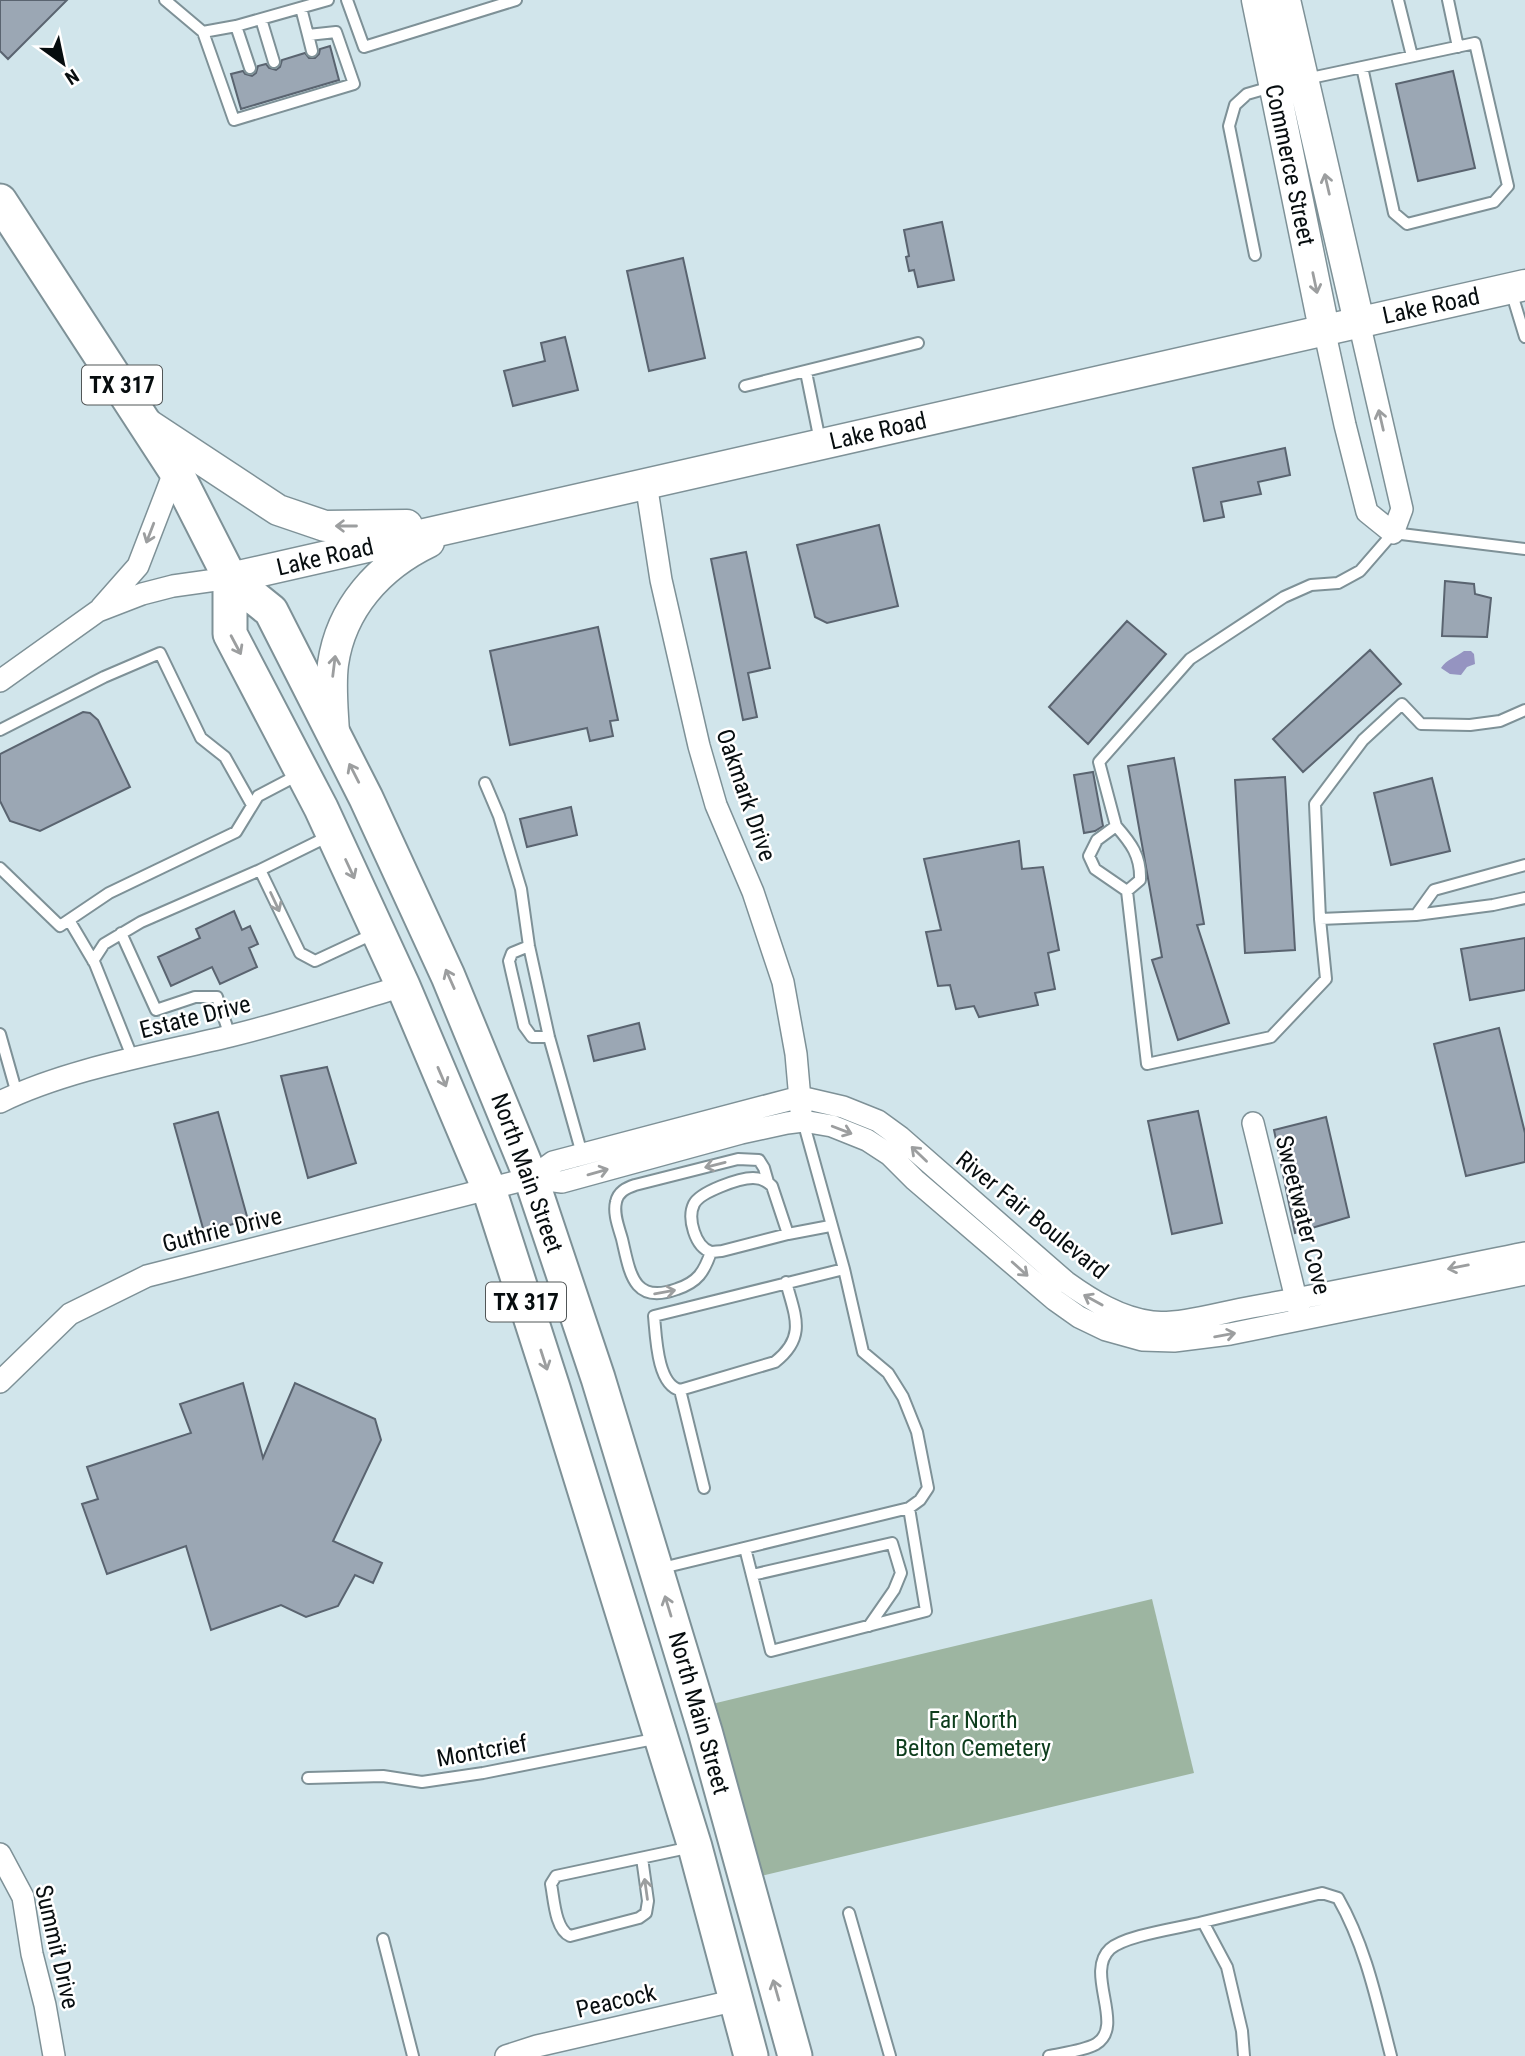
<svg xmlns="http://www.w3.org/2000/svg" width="1525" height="2056" viewBox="0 0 1525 2056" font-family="'Roboto Condensed',sans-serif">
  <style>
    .green { fill: #9db5a1 }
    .water { fill: #9594c1 }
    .building { fill: #9ba7b4; stroke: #5a6470; stroke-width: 2 }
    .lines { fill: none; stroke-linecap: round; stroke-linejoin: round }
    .lane-casing { stroke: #7e9197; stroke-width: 14 }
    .street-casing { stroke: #7e9197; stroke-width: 24 }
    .secondary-casing { stroke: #7e9197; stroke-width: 33 }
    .primary-casing { stroke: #7e9197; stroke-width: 37 }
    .lane { stroke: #fff; stroke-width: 10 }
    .street { stroke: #fff; stroke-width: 21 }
    .secondary { stroke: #fff; stroke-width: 30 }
    .primary { stroke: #fff; stroke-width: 33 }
    .oneway { stroke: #9c9e9f }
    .labels { text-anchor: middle; stroke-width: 5; stroke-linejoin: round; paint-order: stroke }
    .shield { fill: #fff; stroke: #515657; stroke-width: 2 }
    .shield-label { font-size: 23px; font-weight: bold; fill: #070d0f }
    .street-label { font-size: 24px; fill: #070d0f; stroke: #fff }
    .park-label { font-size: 24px; fill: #0d3d1c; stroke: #fff }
  </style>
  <rect width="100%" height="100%" fill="#d1e5eb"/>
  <path class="green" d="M1152 1599 1194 1773 753 1878 712 1704Z"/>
  <path class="water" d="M1464 651H1471L1474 654 1475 664 1467 667 1461 675 1450 674 1441 668C1447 659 1455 658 1464 651Z"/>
  <path class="building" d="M0 0H67L8 59 0 51Z
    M330 46 339 80 241 109 231 74 243 71 245 74 252 76 256 73 258 66 266 64 269 68 276 70 280 67 282 60 305 53 309 58H315L319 54 320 49Z
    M1453 71 1475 168 1418 181 1396 84Z
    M942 222 954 280 918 287 914 270 909 271 906 257 909 256 904 230Z
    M683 258 705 358 649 371 627 271Z
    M565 337 578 390 513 406 504 371 545 361 541 343Z
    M1285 448 1290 475 1258 482 1261 494 1221 502 1224 517 1204 521 1193 468Z
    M879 525 898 606 827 623 815 617 797 545Z
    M746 552 770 668 748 673 757 717 743 720 711 559Z
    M1445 581 1474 584 1475 594 1491 598 1487 637 1442 636Z
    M1127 621 1166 654 1088 744 1049 707Z
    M598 627 618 720 610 721 613 736 590 741 587 728 510 745 490 651Z
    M1370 650 1401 684 1303 772 1273 739Z
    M83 712 90 713 98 720 130 787 40 831 10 821 0 801V754Z
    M1174 758 1204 924 1197 925 1229 1023 1178 1040 1152 960 1162 957 1128 766Z
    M1093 772 1103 826 1095 831 1084 833 1074 775Z
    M1285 777 1295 950 1245 953 1235 780Z
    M1432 778 1450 851 1391 865 1374 793Z
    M571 807 577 835 527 847 520 819Z
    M1019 841 1022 869 1043 867 1059 950 1048 953 1055 989 1035 993 1038 1005 979 1017 974 1006 956 1009 950 985 938 986 926 932 941 930 924 859Z
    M234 911 242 930 250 926 258 944 249 948 257 967 220 984 212 967 171 986 158 957 200 938 196 929Z
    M1525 938V990L1470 1000 1461 949Z
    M639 1023 645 1049 594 1061 588 1036Z
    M1499 1028 1525 1133V1162L1466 1176 1434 1044Z
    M327 1067 356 1163 308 1178 281 1076Z
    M1198 1111 1222 1223 1172 1234 1148 1121Z
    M218 1112 248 1220 204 1232 174 1124Z
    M1326 1117 1349 1217 1295 1233 1274 1130Z
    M243 1383 263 1458 295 1383 375 1419 381 1440 333 1541 382 1563 373 1583 355 1575 338 1606 306 1617 281 1605 211 1630 186 1546 107 1574 82 1504 98 1499 87 1467 191 1433 180 1404Z"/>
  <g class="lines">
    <defs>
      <path id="lane" d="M165 0 203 32 236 26 328 0
        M347 0 364 47 516 0
        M1398 0 1412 56
        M1448 0 1458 47
        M261 19 274 62
        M236 26 250 68
        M203 32 234 120 354 84 336 32 308 35 301 8
        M308 35 312 51
        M1306 79 1475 43 1508 186 1494 202 1407 224 1394 213 1362 67
        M1255 255 1229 126 1235 105 1247 94 1271 87
        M1511 291 1525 337
        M806 372 820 441
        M745 386 918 343
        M1525 549 1393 533 1360 571 1338 583 1311 585 1284 597 1190 659 1099 762 1116 826 1097 840 1089 856 1095 869 1127 891 1147 1064 1271 1037 1326 979 1320 919 1416 915 1434 890 1525 865
        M0 730 104 677 160 653 201 738 225 757 252 805
        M485 783 499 816 521 889 529 946 549 1037 582 1154
        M1116 826C1131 843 1141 856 1140 880L1127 891
        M331 835 260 870 300 953 315 961 373 934
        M0 868 60 926 109 893 236 832 258 796 298 775
        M1416 915 1493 905 1525 898
        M1320 919 1315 804 1363 740 1402 704 1421 724 1470 725 1500 721 1525 710
        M69 920 95 964 133 1059
        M121 933 156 1010 195 997H217L230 1036
        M529 946 512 953 509 961 511 970 524 1026 532 1037H549
        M93 961 104 944 141 922 260 870
        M0 1034 17 1094
        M788 1234 772 1186C767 1181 760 1178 753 1178 739 1178 700 1192 694 1204 687 1218 695 1247 711 1252 712 1252 721 1251 722 1251L788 1234 830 1226
        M711 1252C704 1272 698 1282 677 1289 633 1305 630 1273 622 1239 619 1228 613 1214 616 1202 618 1192 626 1188 635 1185L738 1159 759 1160 764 1168 768 1182
        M786 1282C795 1316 807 1337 775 1362L680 1390C657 1385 656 1336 654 1316L844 1269
        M680 1390 704 1488
        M745 1548 771 1651 926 1611 909 1508
        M658 1569 909 1508 920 1500 928 1488 917 1432 903 1397 888 1373 863 1352 844 1269 803 1121
        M752 1575 892 1543 901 1573 894 1590 869 1626
        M308 1778 383 1776 422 1782 483 1773 659 1738
        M642 1858 648 1901 646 1913 639 1918 570 1936C555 1929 554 1899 551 1884L556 1876 692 1847
        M849 1913 890 2056
        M1203 1922 1322 1893 1338 1898C1366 1947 1377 2002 1391 2056
        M383 1939 413 2056
        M1049 2056C1063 2053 1083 2051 1096 2044 1126 2026 1084 1973 1110 1949 1126 1935 1180 1928 1203 1922L1227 1967 1242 2031 1244 2056"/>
      <path id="street" d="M1324 329 1345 425 1367 512 1393 533 1402 509 1359 322
        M646 483 661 580 699 746 716 805 753 892 783 982 796 1054 801 1111
        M101 608 138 566 175 470
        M0 681 98 611 142 594 173 586 230 578
        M0 1102C67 1069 156 1054 230 1036 288 1022 346 1003 403 986
        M1253 1123 1299 1311
        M531 1178 553 1162 800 1097 843 1107 878 1121 900 1137 1066 1282C1091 1300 1120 1318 1152 1322 1181 1325 1222 1312 1252 1307 1343 1291 1434 1271 1525 1253
        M0 1382 70 1314 147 1276 531 1178 562 1182 741 1133 787 1123 803 1121 832 1126 867 1140 890 1155 915 1180 1055 1300 1079 1317 1106 1330 1142 1340 1174 1341 1230 1334 1525 1274
        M0 1854 23 1897 32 1954 45 2005 54 2056
        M506 2056 537 2046 737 2000"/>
      <path id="secondary" d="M1257 0 1324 329
        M1285 0 1359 322
        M146 423 278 510 325 526 407 525
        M230 578 1525 285
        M334 734C333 711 330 687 333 664 341 608 379 566 429 542"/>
      <path id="primary" d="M0 201 175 470 230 578 271 611 366 798 448 976 531 1178 598 1378 705 1731 795 2056
        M230 578V634L321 808 403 986 489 1189 553 1388 695 1847 751 2056"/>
    </defs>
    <use href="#lane" class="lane-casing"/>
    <use href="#street" class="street-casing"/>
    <use href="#secondary" class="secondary-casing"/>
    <use href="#primary" class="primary-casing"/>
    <use href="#lane" class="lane"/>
    <use href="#street" class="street"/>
    <use href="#secondary" class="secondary"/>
    <use href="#primary" class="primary"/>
  </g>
  <defs><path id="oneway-shaft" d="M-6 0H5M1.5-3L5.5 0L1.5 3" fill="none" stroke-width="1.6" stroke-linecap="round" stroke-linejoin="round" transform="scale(1.75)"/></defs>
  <g class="oneway">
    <use href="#oneway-shaft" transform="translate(1327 184) rotate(-103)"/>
    <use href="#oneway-shaft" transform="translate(1315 283) rotate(78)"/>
    <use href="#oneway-shaft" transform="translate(1381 420) rotate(-103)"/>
    <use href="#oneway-shaft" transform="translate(346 526) rotate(180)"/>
    <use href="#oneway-shaft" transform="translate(150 533) rotate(111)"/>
    <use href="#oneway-shaft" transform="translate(236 645) rotate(62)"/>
    <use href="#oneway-shaft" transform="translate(334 666) rotate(-83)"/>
    <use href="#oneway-shaft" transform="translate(354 773) rotate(-117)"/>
    <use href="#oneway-shaft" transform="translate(350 869) rotate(65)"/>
    <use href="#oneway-shaft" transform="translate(275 902) rotate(65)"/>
    <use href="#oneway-shaft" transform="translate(450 979) rotate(-114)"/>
    <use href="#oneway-shaft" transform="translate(442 1077) rotate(67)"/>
    <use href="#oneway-shaft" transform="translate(842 1130) rotate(21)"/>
    <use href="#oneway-shaft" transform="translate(919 1154) rotate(-136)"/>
    <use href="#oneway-shaft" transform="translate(715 1165) rotate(166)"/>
    <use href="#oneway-shaft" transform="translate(598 1172) rotate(-16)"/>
    <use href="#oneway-shaft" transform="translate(1458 1267) rotate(169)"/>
    <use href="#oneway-shaft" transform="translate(1020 1269) rotate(42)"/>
    <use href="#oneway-shaft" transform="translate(665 1292) rotate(-10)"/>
    <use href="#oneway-shaft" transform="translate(1093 1300) rotate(-151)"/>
    <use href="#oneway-shaft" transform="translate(1225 1335) rotate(-10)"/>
    <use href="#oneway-shaft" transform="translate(544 1360) rotate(72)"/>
    <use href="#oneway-shaft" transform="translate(668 1606) rotate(-107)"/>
    <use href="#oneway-shaft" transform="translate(646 1889) rotate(-98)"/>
    <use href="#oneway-shaft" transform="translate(776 1990) rotate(-106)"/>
  </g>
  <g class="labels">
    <g class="shield">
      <rect x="82" y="365.5" width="80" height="39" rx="5"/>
      <rect x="486" y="1282.5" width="80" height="39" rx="5"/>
    </g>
    <g class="shield-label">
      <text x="122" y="393">TX 317</text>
      <text x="526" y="1310">TX 317</text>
    </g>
    <g class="street-label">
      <text transform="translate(1290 165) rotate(78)" y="8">Commerce Street</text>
      <text transform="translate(1431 306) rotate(-12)" y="8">Lake Road</text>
      <text transform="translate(878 431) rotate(-13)" y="8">Lake Road</text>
      <text transform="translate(325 557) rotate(-13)" y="8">Lake Road</text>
      <text transform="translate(746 795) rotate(71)" y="8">Oakmark Drive</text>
      <text transform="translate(195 1017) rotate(-14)" y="8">Estate Drive</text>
      <text transform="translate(527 1173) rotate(70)" y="8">North Main Street</text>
      <text transform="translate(1032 1215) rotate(39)" y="8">River Fair Boulevard</text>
      <text transform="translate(1303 1215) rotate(76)" y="8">Sweetwater Cove</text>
      <text transform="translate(222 1230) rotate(-14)" y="8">Guthrie Drive</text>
      <text transform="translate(699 1713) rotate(74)" y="8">North Main Street</text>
      <text transform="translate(482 1751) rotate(-10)" y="8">Montcrief</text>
      <text transform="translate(57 1947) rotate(77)" y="8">Summit Drive</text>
      <text transform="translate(616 2001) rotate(-13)" y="8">Peacock</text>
    </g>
    <g class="park-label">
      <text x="973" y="1728">Far North<tspan x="973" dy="28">Belton Cemetery</tspan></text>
    </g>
  </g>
  <g transform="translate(63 63) rotate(147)" stroke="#ffffff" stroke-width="5" paint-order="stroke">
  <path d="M0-5L12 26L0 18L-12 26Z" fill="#070d0f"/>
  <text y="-10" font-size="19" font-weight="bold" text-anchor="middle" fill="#070d0f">N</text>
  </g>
</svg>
